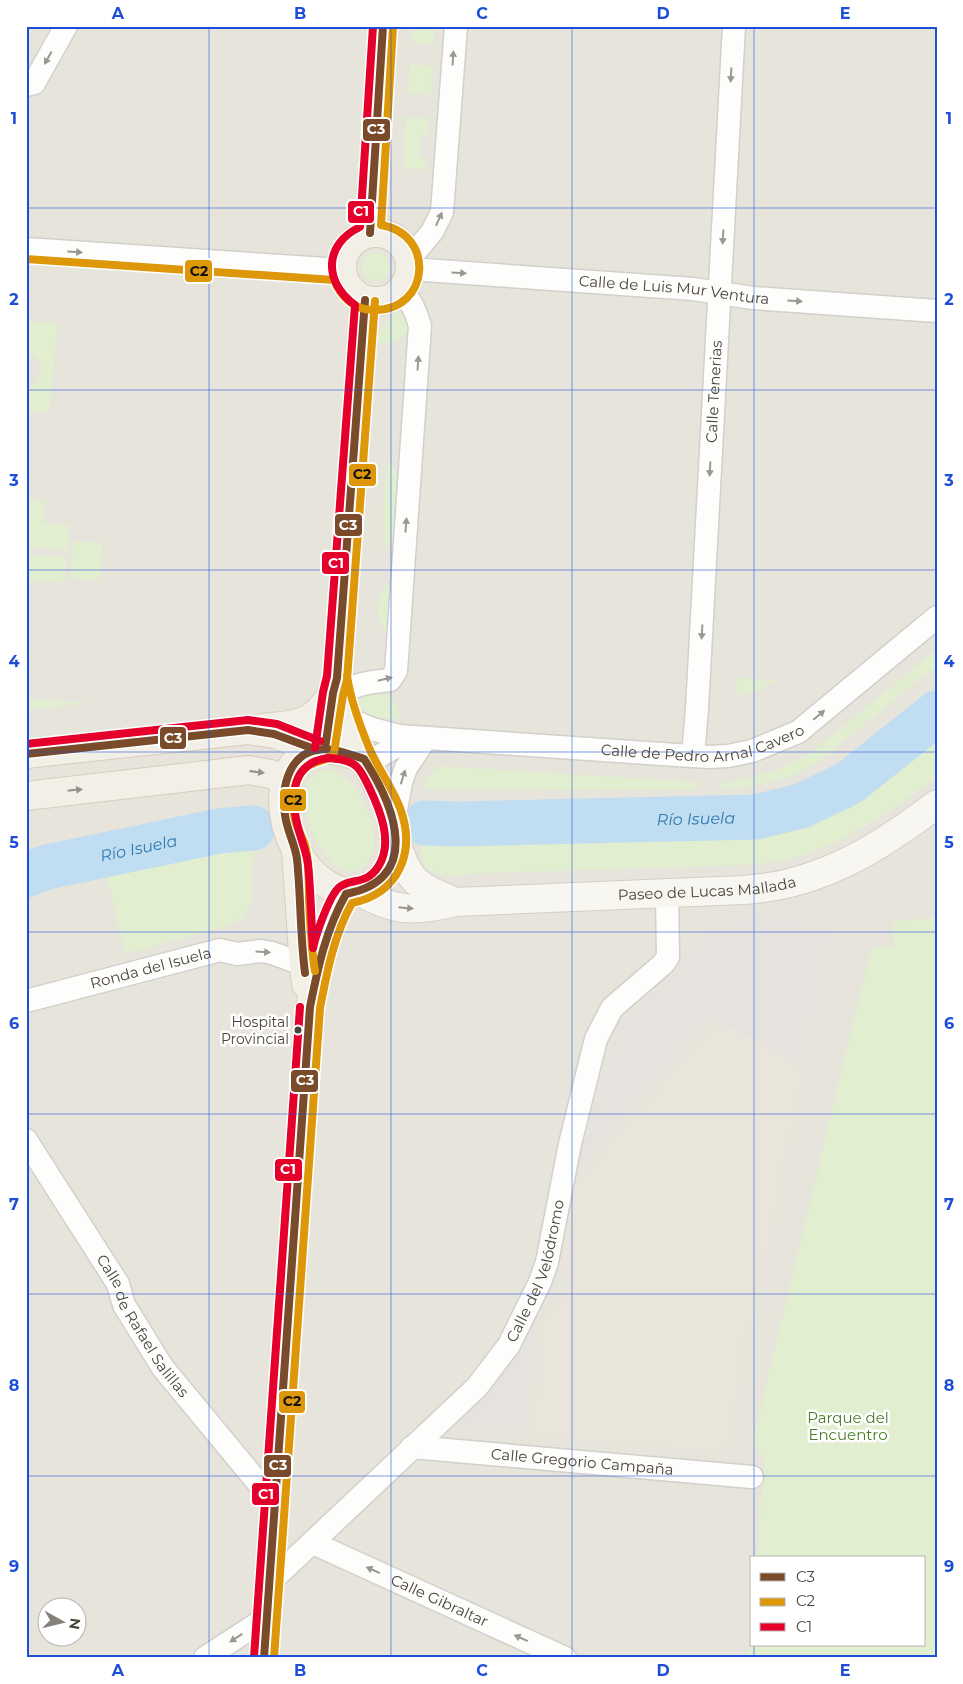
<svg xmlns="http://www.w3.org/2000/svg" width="963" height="1684" viewBox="0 0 963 1684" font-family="Montserrat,sans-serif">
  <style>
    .residential { fill: #e7e4dc; fill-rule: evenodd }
    .education { fill: #eae5da }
    .green { fill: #e1eecf }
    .parking { fill: #e6e3df }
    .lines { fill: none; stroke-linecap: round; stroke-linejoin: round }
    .river { stroke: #c0ddf1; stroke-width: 45 }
    .street-casing { stroke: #d2d0cb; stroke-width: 25 }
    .secondary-casing { stroke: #d3cfc5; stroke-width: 30 }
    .primary-casing { stroke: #d6cebb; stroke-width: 30 }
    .street { stroke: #fdfdfc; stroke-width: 22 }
    .secondary { stroke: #f7f6f1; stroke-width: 28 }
    .primary { stroke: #f2efe6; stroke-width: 28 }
    .bus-1-casing { stroke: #fff; stroke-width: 11 }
    .bus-2-casing { stroke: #fff; stroke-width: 11 }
    .bus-3-casing { stroke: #fff; stroke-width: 11 }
    .bus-1 { stroke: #7a4b2a; stroke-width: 8 }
    .bus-2 { stroke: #dd9709; stroke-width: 8 }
    .bus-3 { stroke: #e4002b; stroke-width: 8 }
    .oneway { fill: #9b9791 }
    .oneway2 { fill: #969187 }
    .oneway3 { fill: #98948c }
    .grid { fill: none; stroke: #1d4ed8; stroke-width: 1; stroke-opacity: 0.55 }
    .bus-dot { fill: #4b4439; stroke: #fff; stroke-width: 2 }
    .labels { text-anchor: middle; stroke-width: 5; stroke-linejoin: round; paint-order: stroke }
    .bus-label { font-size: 14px; fill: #4b4439; stroke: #fff; text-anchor: end }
    .street-label { font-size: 15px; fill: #4b4439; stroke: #fff }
    .park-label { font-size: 15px; fill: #4a7f2a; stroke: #fff }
    .water-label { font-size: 16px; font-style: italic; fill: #2e7ab2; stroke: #fff }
    .line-badge { stroke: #fff; stroke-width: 2 }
    .badge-label { font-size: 14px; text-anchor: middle; font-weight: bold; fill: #fff }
    .pale-badge-label { font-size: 14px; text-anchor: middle; font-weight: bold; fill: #111 }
    .neatline { fill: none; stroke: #1d4ed8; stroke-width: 2 }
    .grid-label { font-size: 16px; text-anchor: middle; font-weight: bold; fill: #1d4ed8 }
  </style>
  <rect width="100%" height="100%" fill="#f4f2ee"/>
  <path class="residential" d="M26 26H937V1658H26ZM752 1558H924V1645H752ZM48 1606H78V1636H48Z"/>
  <path class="education" d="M717 1020 804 1067 784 1168 780 1167 777 1183 781 1184 766 1256 761 1255 757 1270 763 1271 748 1342H743L740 1356 745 1358 726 1452 533 1437 542 1323 575 1281 556 1264 570 1189Z"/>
  <path class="green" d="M413 26H435L434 44 412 43Z
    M410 64 433 66 430 95 408 94Z
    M406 117 429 118 428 135H420L418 157 426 159 425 170 403 168Z
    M362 267a14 14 0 1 1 28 0a14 14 0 1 1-28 0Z
    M402 308C404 312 406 316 407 320 412 339 389 347 375 341 381 327 389 317 402 308Z
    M26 321 58 323 49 412 26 410V389C46 383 47 358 26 352Z
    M388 457 400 481 397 530 383 552V505Z
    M26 500 45 501 43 523 69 525 68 550 26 547Z
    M73 541 102 543 100 580 71 578Z
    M26 555 67 557 65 583 26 580Z
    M399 575 394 642C371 621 371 592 399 575Z
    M937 649V665L817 763 790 777 762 784 735 789H722L721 784 759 775 785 766 811 753Z
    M737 678 776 680 757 691 736 696Z
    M379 691C394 695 398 705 400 720L371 716 357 706C362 696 368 693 379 691Z
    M26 699 89 703 26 710Z
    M937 735V777C893 810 844 845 790 859 775 863 759 863 744 865L465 874C441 880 417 873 421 844L427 842 758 834 807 822 858 798Z
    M441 766 695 782 696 790 425 789 427 777Z
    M327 769C359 772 387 836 368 862 335 906 270 782 327 769Z
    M255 839 251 904 243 918 231 925 125 954 106 870Z
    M937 917V1658H749L752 1622V1645H924V1558H757L764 1458 752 1443 871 949 894 947 893 922Z"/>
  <path class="parking" d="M760 910 833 928 804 1067 710 1016 576 1170 620 1022 672 977 703 930Z
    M536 1314 526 1429 452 1425Z"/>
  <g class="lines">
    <g class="river">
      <path id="s1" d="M425 823 460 824 756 817 801 806 849 783 937 713"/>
      <path id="s2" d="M26 875 47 867 219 831 253 828"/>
    </g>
    <defs>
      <g id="street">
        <path d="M26 85 34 83 66 26"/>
        <path d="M26 249 341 270"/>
        <path d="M410 258 432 232 442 212 456 26"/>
        <path id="s3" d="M410 269 693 289 753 298 937 311"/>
        <path d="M340 694C360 682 368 683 390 680L396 671 420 326C416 311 411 301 402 290"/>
        <path id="s4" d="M348 719 372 729 399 736 676 755 709 757 728 756 752 751 798 732 937 617"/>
        <path id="s5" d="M693 756 697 709 734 26"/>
        <path d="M368 764C383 753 399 743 417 739"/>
        <path d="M394 821 401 782 406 768 426 738"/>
        <path id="s6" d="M26 1001 220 950 237 954 261 951 272 953 294 961 304 967"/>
        <path id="s7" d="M26 1140 118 1284 124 1305 163 1368 259 1484 276 1497"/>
        <path id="s8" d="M412 1447 752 1477"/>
        <path id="s9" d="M313 1543 565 1658"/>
        <path id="s10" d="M269 1583 477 1387 509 1345 540 1282 547 1262 570 1144 596 1039 612 1008 663 964 668 957 667 893"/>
        <path d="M205 1658 266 1618"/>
      </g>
      <g id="secondary">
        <path d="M395 839C408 881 416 886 456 902"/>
        <path id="s11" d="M360 892C397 913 417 911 456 902L743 890C818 886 878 849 937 804"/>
      </g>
      <path id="primary" d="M342 267a34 34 0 1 1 68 0a34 34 0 1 1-68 0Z
        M370 233 383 26
        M337 678C342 706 350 732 363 757 379 790 404 821 392 860 389 870 384 878 375 884 363 894 350 895 336 889 267 860 255 712 364 759
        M262 728C300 724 311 726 333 693
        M325 749 333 693 337 678 365 300
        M26 754 248 730 274 734 317 750
        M26 796 249 770 271 774 286 781
        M296 850 304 967 306 984
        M264 1658 310 1007C318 968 324 928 346 894"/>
    </defs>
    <use href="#street" class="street-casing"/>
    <use href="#secondary" class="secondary-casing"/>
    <use href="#primary" class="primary-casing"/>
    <use href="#street" class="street"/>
    <use href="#secondary" class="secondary"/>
    <use href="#primary" class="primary"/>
    <defs>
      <path id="bus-1" d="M370 233 383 26
        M325 749 333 693 337 678 365 300
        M26 754 248 730 274 734 317 750
        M305 973C300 935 301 897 297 859 295 844 287 831 285 815 281 791 287 756 316 750 332 747 349 754 364 759 394 805 424 879 346 894
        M264 1658 310 1007C318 967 326 929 346 894"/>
      <path id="bus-2" d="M26 259 334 280C341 297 354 310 374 310 430 311 436 234 381 225L393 27
        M315 971C311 947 310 923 309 899 309 882 309 865 306 849 304 838 297 830 295 820 292 807 292 790 298 778 307 758 325 765 334 753L343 695 347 680 375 301
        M274 1658 320 1008C327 972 334 935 352 903 400 893 416 851 400 808 392 787 379 770 370 750 360 726 351 702 347 676"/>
      <path id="bus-3" d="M26 744 248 720 277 724 320 741
        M315 748 323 692 327 676 355 305C323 282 324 244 360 227L373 26
        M328 758C338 759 350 760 357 767 362 772 366 781 369 787 380 810 394 843 378 867 366 885 353 878 341 886 330 892 316 935 313 948 311 920 311 892 308 864 306 850 301 840 298 827 290 797 291 763 328 758Z
        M254 1657 300 1007"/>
    </defs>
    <use href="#bus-1" class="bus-1-casing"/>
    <use href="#bus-2" class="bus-2-casing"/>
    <use href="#bus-3" class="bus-3-casing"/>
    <use href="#bus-1" class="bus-1"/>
    <use href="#bus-2" class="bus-2"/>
    <use href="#bus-3" class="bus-3"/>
  </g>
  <defs><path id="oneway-solid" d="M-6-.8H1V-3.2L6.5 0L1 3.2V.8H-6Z" transform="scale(1.25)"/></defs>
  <g class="oneway">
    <use href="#oneway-solid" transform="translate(48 58) rotate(119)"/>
    <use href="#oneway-solid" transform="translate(453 58) rotate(-86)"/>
    <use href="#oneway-solid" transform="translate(731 75) rotate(93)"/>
    <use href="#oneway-solid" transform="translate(439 219) rotate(-66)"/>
    <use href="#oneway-solid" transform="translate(723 237) rotate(93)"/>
    <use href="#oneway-solid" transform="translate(75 252) rotate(4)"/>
    <use href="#oneway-solid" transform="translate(459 273) rotate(4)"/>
    <use href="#oneway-solid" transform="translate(795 301) rotate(4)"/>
    <use href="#oneway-solid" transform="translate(418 363) rotate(-86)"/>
    <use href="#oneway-solid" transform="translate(710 469) rotate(93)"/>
    <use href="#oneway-solid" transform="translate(406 525) rotate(-86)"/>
    <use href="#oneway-solid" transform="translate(702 632) rotate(93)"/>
    <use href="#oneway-solid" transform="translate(385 679) rotate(-13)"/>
    <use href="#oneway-solid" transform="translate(819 715) rotate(-40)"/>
    <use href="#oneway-solid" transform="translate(403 777) rotate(-73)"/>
    <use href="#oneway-solid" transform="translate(263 952) rotate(4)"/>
    <use href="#oneway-solid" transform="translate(373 1570) rotate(-156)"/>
    <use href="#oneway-solid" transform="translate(236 1638) rotate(147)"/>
    <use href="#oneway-solid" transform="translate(521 1638) rotate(-156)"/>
  </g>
  <g class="oneway2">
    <use href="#oneway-solid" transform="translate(257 772) rotate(7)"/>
    <use href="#oneway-solid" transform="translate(75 790) rotate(-6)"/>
  </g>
  <use class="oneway3" href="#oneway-solid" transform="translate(406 908) rotate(6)"/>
  <path class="grid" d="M209 26V1658M391 26V1658M572 26V1658M754 26V1558M26 208H937M26 390H937M26 570H937M26 752H937M26 932H937M26 1114H937M26 1294H937M26 1476H937M754 1645V1658"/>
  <circle class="bus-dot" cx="298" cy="1030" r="4.5"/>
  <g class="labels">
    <g class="bus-label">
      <text x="289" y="1027">Hospital<tspan x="289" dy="17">Provincial</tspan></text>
    </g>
    <g class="street-label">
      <text dy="5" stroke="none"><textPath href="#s3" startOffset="265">Calle de Luis Mur Ventura</textPath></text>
      <text dy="5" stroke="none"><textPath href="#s5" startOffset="365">Calle Tenerias</textPath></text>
      <text dy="5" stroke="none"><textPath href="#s4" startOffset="360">Calle de Pedro Arnal Cavero</textPath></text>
      <text dy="5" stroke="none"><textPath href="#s11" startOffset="351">Paseo de Lucas Mallada</textPath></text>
      <text dy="5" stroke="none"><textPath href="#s6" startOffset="129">Ronda del Isuela</textPath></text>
      <text dy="5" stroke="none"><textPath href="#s10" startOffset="418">Calle del Velódromo</textPath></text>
      <text dy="5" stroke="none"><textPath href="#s7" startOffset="220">Calle de Rafael Salillas</textPath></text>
      <text dy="5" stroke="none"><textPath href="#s8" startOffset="171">Calle Gregorio Campaña</textPath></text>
      <text dy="5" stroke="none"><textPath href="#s9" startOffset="139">Calle Gibraltar</textPath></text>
    </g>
    <g class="park-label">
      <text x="848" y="1423">Parque del<tspan x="848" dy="17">Encuentro</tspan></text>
    </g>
    <g class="water-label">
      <text dy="6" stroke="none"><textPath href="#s1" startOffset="271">Río Isuela</textPath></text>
      <text dy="6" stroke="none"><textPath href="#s2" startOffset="116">Río Isuela</textPath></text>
    </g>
  </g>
  <g class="line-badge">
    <rect x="362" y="118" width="29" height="24" rx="5" fill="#7a4b2a"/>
    <rect x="347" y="200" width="28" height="24" rx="5" fill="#e4002b"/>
    <rect x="184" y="259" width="29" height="24" rx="5" fill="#dd9709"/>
    <rect x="348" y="463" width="29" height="24" rx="5" fill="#dd9709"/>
    <rect x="334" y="513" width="29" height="24" rx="5" fill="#7a4b2a"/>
    <rect x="321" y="551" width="29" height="24" rx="5" fill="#e4002b"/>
    <rect x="159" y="726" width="28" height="24" rx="5" fill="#7a4b2a"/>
    <rect x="279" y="788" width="28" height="24" rx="5" fill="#dd9709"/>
    <rect x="290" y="1069" width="29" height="24" rx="5" fill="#7a4b2a"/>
    <rect x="274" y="1158" width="29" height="24" rx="5" fill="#e4002b"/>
    <rect x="278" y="1390" width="28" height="24" rx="5" fill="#dd9709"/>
    <rect x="263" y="1454" width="29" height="24" rx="5" fill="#7a4b2a"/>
    <rect x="251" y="1482" width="29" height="24" rx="5" fill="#e4002b"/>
  </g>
  <g class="badge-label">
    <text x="376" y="134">C3</text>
    <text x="361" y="216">C1</text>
    <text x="348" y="530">C3</text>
    <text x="336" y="568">C1</text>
    <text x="173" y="743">C3</text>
    <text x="305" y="1085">C3</text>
    <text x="288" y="1174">C1</text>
    <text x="278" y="1470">C3</text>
    <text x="266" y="1499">C1</text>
  </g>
  <g class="pale-badge-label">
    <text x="199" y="276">C2</text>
    <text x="362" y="479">C2</text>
    <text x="293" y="805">C2</text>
    <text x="292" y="1406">C2</text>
  </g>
  <rect width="963" height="1684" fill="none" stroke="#ffffff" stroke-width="55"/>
  <rect x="750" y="1556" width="175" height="90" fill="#ffffff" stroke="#b7b4b0"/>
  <rect x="760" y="1573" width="25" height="8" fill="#7a4b2a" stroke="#b7b4b0"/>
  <text x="796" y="1582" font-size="15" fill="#4b4439">C3</text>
  <rect x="760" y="1598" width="25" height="8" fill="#dd9709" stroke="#b7b4b0"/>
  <text x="796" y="1606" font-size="15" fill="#4b4439">C2</text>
  <rect x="760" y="1623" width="25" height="8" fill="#e4002b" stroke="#b7b4b0"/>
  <text x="796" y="1632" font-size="15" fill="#4b4439">C1</text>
  <g transform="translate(62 1622) rotate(98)"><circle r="24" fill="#ffffff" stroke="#b7b4b0"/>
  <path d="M0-4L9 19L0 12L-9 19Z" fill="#868178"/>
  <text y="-8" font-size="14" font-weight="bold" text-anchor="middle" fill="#4b4439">N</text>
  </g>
  <rect x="28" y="28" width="908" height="1628" class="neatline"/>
  <g class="grid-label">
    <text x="118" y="19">A</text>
    <text x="300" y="19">B</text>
    <text x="482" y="19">C</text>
    <text x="663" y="19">D</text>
    <text x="845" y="19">E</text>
    <text x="14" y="124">1</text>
    <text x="949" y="124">1</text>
    <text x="14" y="305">2</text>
    <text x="949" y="305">2</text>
    <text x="14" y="486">3</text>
    <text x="949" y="486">3</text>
    <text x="14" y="667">4</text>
    <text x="949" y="667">4</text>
    <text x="14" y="848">5</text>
    <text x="949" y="848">5</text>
    <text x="14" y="1029">6</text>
    <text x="949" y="1029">6</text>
    <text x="14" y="1210">7</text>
    <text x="949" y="1210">7</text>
    <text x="14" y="1391">8</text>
    <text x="949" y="1391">8</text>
    <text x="14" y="1572">9</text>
    <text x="949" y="1572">9</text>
    <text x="118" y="1676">A</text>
    <text x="300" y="1676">B</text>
    <text x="482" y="1676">C</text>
    <text x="663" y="1676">D</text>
    <text x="845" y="1676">E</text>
  </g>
</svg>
